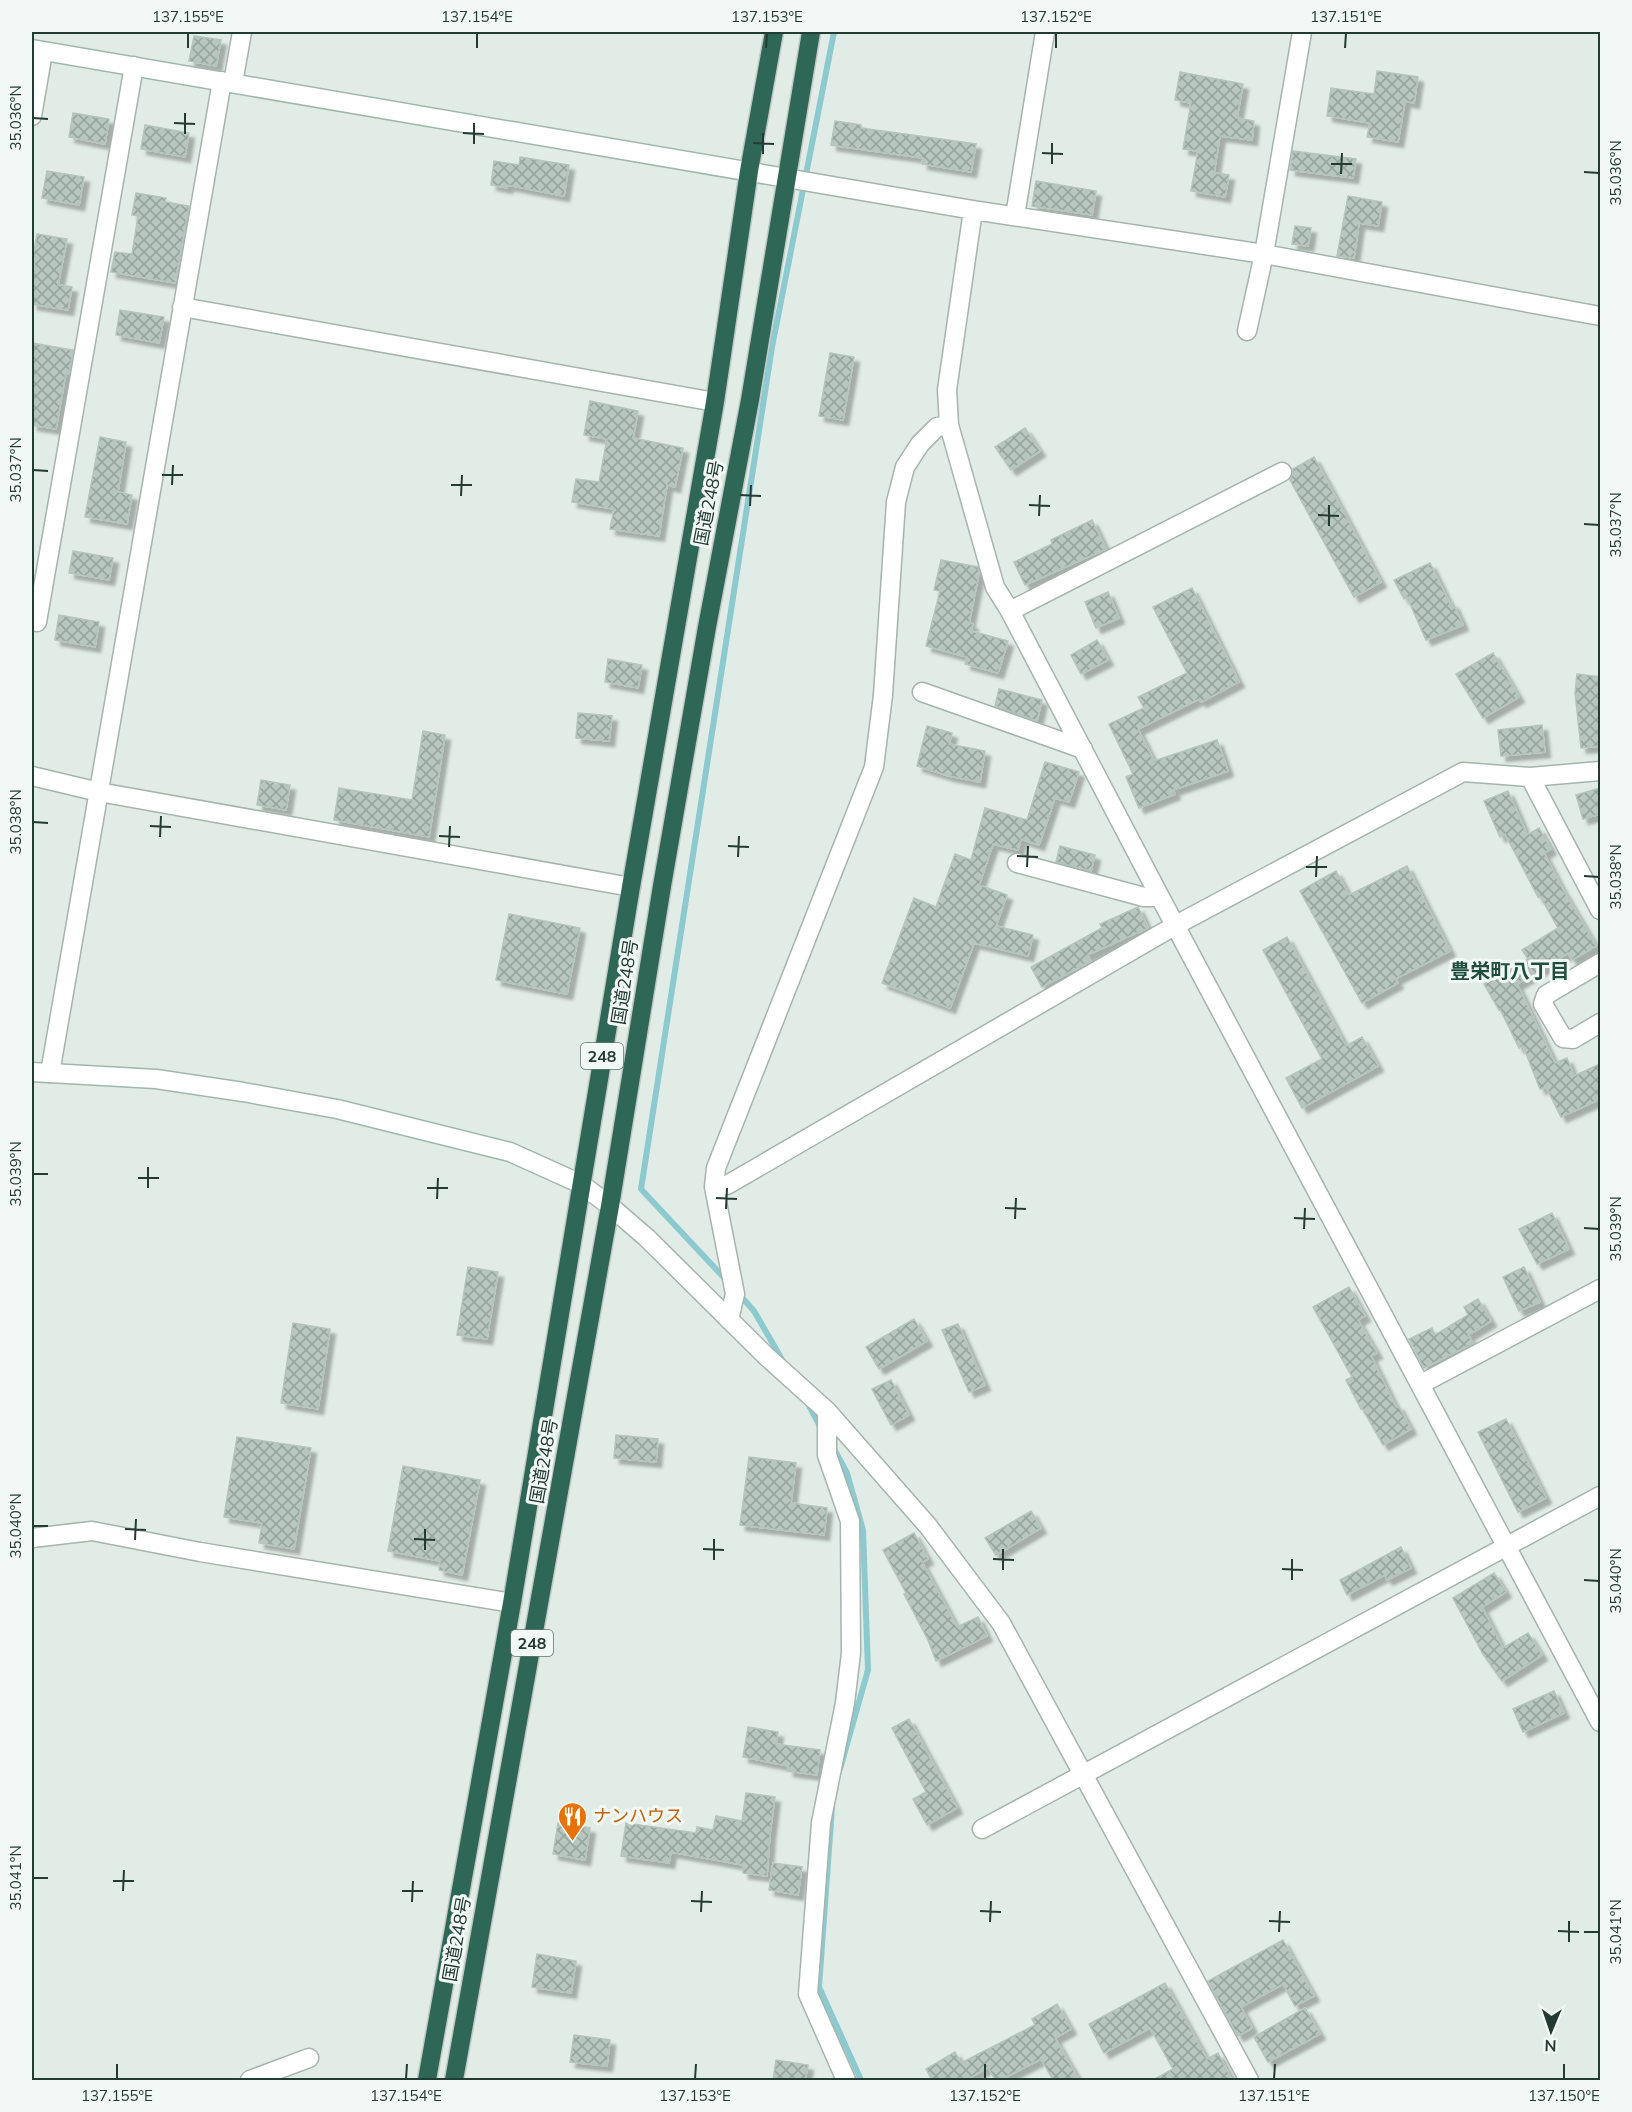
<svg xmlns="http://www.w3.org/2000/svg" width="1632" height="2112" viewBox="0 0 1632 2112" font-family="Mulish,'Noto Sans JP',sans-serif">
  <style>
    .lines { fill: none; stroke-linecap: round; stroke-linejoin: round }
    .stream { stroke: #8ccacf; stroke-width: 6 }
    .building { fill: url(#building-cross-hatch); stroke: #b4c5bd; stroke-width: 1.5; filter: url(#shadow) }
    .street-casing { stroke: #a5b4ad; stroke-width: 21 }
    .secondary-casing { stroke: #a1b7ad; stroke-width: 21 }
    .highway-casing { stroke: #c1c8c6; stroke-width: 21 }
    .street { stroke: #fff; stroke-width: 18 }
    .secondary { stroke: #fff; stroke-width: 18 }
    .highway { stroke: #2f6757; stroke-width: 18 }
    .ticks { fill: none; stroke: #233c33; stroke-width: 2 }
    .labels { text-anchor: middle; stroke-width: 6; stroke-linejoin: round; paint-order: stroke }
    .shield { fill: #f2f8f5; stroke: #61746d; stroke-width: 1.5 }
    .shield-label { font-size: 16px; font-weight: bold; fill: #233c33 }
    .street-label { font-size: 18px; fill: #233c33; stroke: #f2f8f5 }
    .food-label { font-size: 18px; fill: #c56008; stroke: #f2f8f5; text-anchor: start }
    .neighbourhood-label { font-size: 20px; font-weight: bold; fill: #1f4d3e; stroke: #f2f8f5 }
    .neatline { fill: none; stroke: #233c33; stroke-width: 2 }
    .ticks-label { font-size: 15px; text-anchor: middle; fill: #233c33 }
  </style>
  <defs>
    <pattern id="building-cross-hatch" width="8" height="8" patternUnits="userSpaceOnUse" patternTransform="scale(1.5)"><rect width="8" height="8" fill="#b7c6bf"/><path d="M0 0l8 8M0 8l8-8" fill="none" stroke="#94a29c"/></pattern>
    <filter id="shadow"><feDropShadow dx="5.5" dy="5.5" stdDeviation="1.5" flood-color="#0004"/></filter>
  </defs>
  <rect width="100%" height="100%" fill="#e2ece6"/>
  <g class="lines">
    <path class="stream" d="M728 1282 641 1189 772 347 834 32
      M739 1294 754 1311 784 1363
      M806 1400 821 1428
      M833 1447 847 1473 863 1530 868 1670 840 1769
      M832 1808 819 1987 861 2080"/>
  </g>
  <path class="building" d="M194 36 221 40 216 66 189 61Z
    M1377 71 1418 77 1414 103 1405 101 1398 142 1367 137 1370 123 1327 116 1331 88 1374 94Z
    M1180 72 1243 84 1237 118 1254 121 1252 140 1220 136 1214 173 1229 175 1225 197 1191 191 1198 151 1183 149 1191 103 1175 100Z
    M73 113 109 119 105 144 69 137Z
    M835 121 861 125V128L976 144 971 172 922 164 923 158 831 145Z
    M145 125 189 133 185 157 141 149Z
    M1293 151 1356 159 1353 178 1290 170Z
    M520 157 569 165 564 196 508 185 507 188 491 185 494 161 519 165Z
    M47 171 84 177 79 205 42 198Z
    M1036 181 1096 191 1092 215 1032 206Z
    M136 193 166 198 165 202 189 206 175 283 111 272 115 252 132 254 138 216 132 215Z
    M1348 196 1382 202 1378 226 1359 223 1354 258 1337 256Z
    M1295 226 1311 228 1308 246 1292 244Z
    M37 234 67 239 58 285 72 287 68 310 32 304V283L35 262H32Z
    M120 310 164 317 159 343 116 335Z
    M32 343 73 350 69 374 66 373 56 429 32 425Z
    M830 353 854 357 843 420 819 416Z
    M590 401 638 411 633 438 683 448 675 487 667 485 659 536 610 529 614 509 572 502 576 479 599 482 607 439 584 435Z
    M1025 428 1040 451 1011 470 995 447Z
    M100 437 126 442 118 492 132 495 127 524 85 517Z
    M1314 457 1381 582 1354 597 1290 480 1293 473V469Z
    M1092 520 1106 549 1025 585 1014 562 1052 544 1051 540Z
    M73 551 113 558 109 580 69 573Z
    M941 560 978 567 979 573 969 623 973 624 971 631 1008 641 998 673 965 664 967 657 926 646 940 591 934 590Z
    M1430 563 1450 604 1453 603 1463 625 1426 640 1407 597 1404 599 1394 580Z
    M1192 588 1239 682 1201 702 1199 699 1138 729 1154 761 1217 740 1228 771 1173 790 1175 794 1139 808 1126 777 1133 774 1109 724 1144 708 1138 697 1187 673 1153 607Z
    M1108 592 1119 618 1096 628 1085 602Z
    M59 615 99 622 95 647 55 640Z
    M1097 640 1108 660 1081 674 1071 655Z
    M1493 653 1519 697 1483 718 1456 674Z
    M608 659 642 665 638 688 605 682Z
    M1577 674 1600 677V746L1581 748 1575 693Z
    M999 689 1042 700 1037 721 995 706Z
    M578 713 612 716 609 741 576 738Z
    M1542 725 1545 752 1501 756 1498 730Z
    M927 726 952 733 949 744 985 751 980 782 949 776 917 766Z
    M423 731 445 735 429 837 334 820 339 788 412 800Z
    M1045 762 1079 772 1069 802 1055 798 1039 845 1021 839 1018 850 993 844 979 885 1007 895 996 926 1033 935 1028 956 974 943 950 1008 882 983 914 898 936 907 955 854 971 860 985 808 1027 820Z
    M261 780 290 785 286 810 257 805Z
    M1600 788V814L1583 819 1576 795Z
    M1508 791 1527 835 1539 828 1551 849 1544 853 1562 888 1596 946 1572 960 1568 953 1517 984 1555 1063 1567 1058 1574 1076 1600 1064V1099L1561 1117 1546 1087 1540 1089 1523 1046 1519 1048 1500 1009 1499 1010 1484 984 1528 959 1522 950 1558 928 1540 896 1538 897 1505 834 1500 837 1484 801Z
    M1060 846 1095 855 1091 871 1056 862Z
    M1407 866 1450 951 1395 979 1398 983 1362 1003 1300 891 1336 871 1349 895Z
    M1138 907 1148 928 1087 955 1091 961 1042 987 1031 967 1102 928 1100 924Z
    M509 914 580 928 567 994 496 980Z
    M1287 937 1346 1046 1362 1037 1378 1066 1302 1108 1286 1078 1322 1059 1263 950Z
    M1552 1213 1569 1249 1537 1264 1519 1229Z
    M468 1267 498 1272 487 1339 457 1335Z
    M1524 1267 1540 1302 1519 1311 1503 1277Z
    M1349 1287 1365 1316 1358 1320 1377 1353 1371 1356 1396 1407 1398 1405 1411 1429 1383 1445 1362 1408 1361 1409 1346 1380 1352 1377 1313 1307Z
    M1478 1299 1491 1321 1468 1335 1473 1343 1424 1368 1409 1339 1432 1328 1435 1335 1468 1315 1464 1307Z
    M914 1319 927 1341 879 1369 866 1347Z
    M293 1323 330 1329 318 1409 281 1403Z
    M958 1324 985 1385 969 1392 942 1330Z
    M891 1380 909 1415 891 1425 872 1389Z
    M1506 1419 1546 1498 1518 1512 1478 1432Z
    M616 1435 658 1439 656 1462 614 1458Z
    M237 1437 311 1448 294 1549 259 1543 262 1523 224 1517Z
    M749 1457 796 1463 791 1503 827 1508 824 1535 740 1525Z
    M403 1466 480 1480 462 1575 439 1570 440 1561 388 1551Z
    M1031 1511 1041 1528 996 1555 985 1538Z
    M914 1533 928 1559 922 1562 957 1627 978 1617 987 1636 936 1661 928 1640 904 1594 906 1593 883 1550Z
    M1401 1547 1411 1568 1387 1580 1385 1575 1347 1595 1340 1580Z
    M1494 1573 1506 1592 1482 1607 1503 1648 1528 1633 1542 1655 1502 1681 1483 1654 1453 1598Z
    M1554 1691 1564 1713 1523 1732 1513 1709Z
    M909 1719 957 1808 927 1825 913 1799 926 1792 892 1728Z
    M748 1727 778 1732 776 1744 820 1750 817 1775 788 1771 789 1766 743 1757Z
    M746 1793 775 1797 770 1834 767 1876 743 1873V1865L671 1852 669 1863 621 1856 626 1823 696 1833 697 1827 713 1830 716 1816 742 1821Z
    M558 1823 590 1828 585 1860 553 1854Z
    M773 1863 802 1867 798 1895 769 1890Z
    M1283 1940 1314 1996 1295 2006 1283 1984 1241 2007 1252 2028 1238 2036 1208 1981Z
    M537 1954 576 1961 571 1993 532 1987Z
    M1165 1983 1207 2059 1218 2053 1232 2080H1153L1173 2069 1150 2028 1104 2053 1089 2024Z
    M1057 2004 1071 2029 1055 2038 1079 2080H1053L1041 2059 1000 2080H995L988 2067 970 2078 971 2080H926L931 2078 926 2069 955 2052 961 2063 1035 2025 1032 2019Z
    M1305 2008 1320 2034 1268 2062 1254 2037Z
    M574 2035 610 2040 607 2066 570 2062Z
    M776 2060 808 2065 805 2080H773Z"/>
  <g class="lines">
    <defs>
      <path id="street" d="M233 83 242 32
        M32 116 43 52
        M786 178 973 210 1264 254 1600 316
        M973 210 947 390 949 425 995 587 1010 611 1160 897 1600 1722
        M1015 216 1045 32
        M182 307 715 402
        M1247 331 1264 254 1302 32
        M1010 611 1282 472
        M32 621 37 622 134 66
        M922 692 1083 749
        M32 776 99 792 631 887
        M1530 777 1600 910
        M1017 863 1144 897H1160
        M1600 963 1546 995 1543 1004 1563 1038 1573 1039 1600 1023
        M50 1073 222 81
        M581 1184 610 1206 647 1238 766 1356 827 1411 928 1526 1001 1623 1249 2080
        M714 1187 727 1185 1176 925 1463 772 1530 777 1600 771
        M729 1320 735 1294 714 1187 716 1168 874 767 883 695 896 502 905 467 920 444 937 427 949 425
        M1421 1384 1600 1289
        M827 1411V1455L850 1521 851 1653 845 1703 821 1823 808 1994 846 2080
        M32 1538 92 1531 200 1552 512 1603
        M982 1829 1600 1496
        M250 2080 309 2058"/>
      <path id="secondary" d="M32 49 786 178
        M32 1072 156 1079 243 1092 337 1109 510 1152 581 1184"/>
      <path id="highway" d="M427 2080 512 1603 631 887 715 402 749 171 774 32
        M454 2080 610 1206 662 886 707 627 750 400 811 32"/>
    </defs>
    <use href="#street" class="street-casing"/>
    <use href="#secondary" class="secondary-casing"/>
    <use href="#highway" class="highway-casing"/>
    <use href="#street" class="street"/>
    <use href="#secondary" class="secondary"/>
    <use href="#highway" class="highway"/>
  </g>
  <path class="ticks" d="M188 48V33M477 48V33M766 48 767 33M1056 48V33M1345 48 1346 33M33 118 48 119M174 123 195 124M463 133 484 134M185 134V113M753 143 774 144M474 144V123M1042 153 1063 154M763 154V133M1052 164V143M1331 164H1352M1584 172 1599 173M1341 174 1342 153M33 470 48 471M162 475H183M172 485 173 465M451 485H472M740 495 761 496M461 496 462 475M1029 505 1050 506M750 506 751 485M1318 515 1339 516M1039 516 1040 495M1584 524 1599 525M1329 526V505M33 822 48 823M150 826 171 827M439 836 460 837M160 837 161 816M728 846 749 847M449 847 450 826M1017 856 1038 857M738 857 739 836M1027 867 1028 846M1306 867H1327M1584 876 1599 877M1316 877 1317 856M33 1174H48M138 1178H159M148 1188V1167M427 1188H448M716 1198 737 1199M437 1199 438 1178M1005 1208 1026 1209M726 1209 727 1188M1294 1218 1315 1219M1015 1219 1016 1198M1584 1228 1599 1229M1304 1229 1305 1208M33 1526H48M125 1529 146 1530M414 1539 435 1540M135 1540 136 1519M703 1549 724 1550M425 1550V1529M993 1559 1014 1560M714 1560V1539M1282 1569 1303 1570M1003 1570V1549M1292 1580V1559M1584 1580 1599 1581M33 1878H48M113 1881H134M123 1891 124 1870M402 1891H423M691 1901 712 1902M412 1902 413 1881M980 1911 1001 1912M701 1912 702 1891M1269 1921 1290 1922M990 1922 991 1901M1558 1931 1579 1932M1279 1932 1280 1911M1584 1932H1599M1569 1942V1921M117 2079V2064M406 2079 407 2064M695 2079 696 2064M985 2079V2064M1274 2079 1275 2064M1564 2079V2064"/>
  <defs>
    <symbol id="restaurant-pin" viewBox="-11 -11 22 30"><path d="M0 17L-7.5 6A9.5 9.5 0 1 1 7.5 6Z" fill="#e8710a" stroke="#f2f8f5"/><path d="M-5-6h1v4h1v-4h1v4h1v-4h1v5L-1.5 .5V6h-2V.5L-5-1ZM5-6V6H3V1.5H1.5Q1.5-4 5-6Z" fill="#fff"/></symbol>
  </defs>
  <g fill-rule="evenodd">
    <use href="#restaurant-pin" x="556" y="1800" width="33" height="45"/>
  </g>
  <g class="labels">
    <g class="shield">
      <rect x="581" y="1043" width="42" height="26" rx="4.5"/>
      <rect x="511" y="1630" width="42" height="26" rx="4.5"/>
    </g>
    <g class="shield-label">
      <text x="602" y="1062">248</text>
      <text x="532" y="1649">248</text>
    </g>
    <g class="street-label">
      <text transform="translate(709 503) rotate(-79)" y="6">国道248号</text>
      <text transform="translate(625 982) rotate(-81)" y="6">国道248号</text>
      <text transform="translate(544 1461) rotate(-80)" y="6">国道248号</text>
      <text transform="translate(457 1939) rotate(-80)" y="6">国道248号</text>
    </g>
    <g class="food-label">
      <text x="593" y="1822">ナンハウス</text>
    </g>
    <g class="neighbourhood-label">
      <text x="1510" y="978">豊栄町八丁目</text>
    </g>
  </g>
  <rect width="1632" height="2112" fill="none" stroke="#f2f8f5" stroke-width="66"/>
  <g transform="translate(1551 2031) rotate(182)" stroke="#f2f8f5" stroke-width="4.5" paint-order="stroke">
  <path d="M0-4.5L10 22L0 15L-10 22Z" fill="#233c33"/>
  <text y="-9" font-size="16" font-weight="bold" text-anchor="middle" fill="#233c33">N</text>
  </g>
  <rect x="33" y="33" width="1566" height="2046" class="neatline"/>
  <g class="ticks-label">
    <text x="188" y="22">137.155°E</text>
    <text x="477" y="22">137.154°E</text>
    <text x="767" y="22">137.153°E</text>
    <text x="1056" y="22">137.152°E</text>
    <text x="1346" y="22">137.151°E</text>
    <text transform="translate(16 118) rotate(-90)" y="5">35.036°N</text>
    <text transform="translate(1616 173) rotate(-90)" y="5">35.036°N</text>
    <text transform="translate(16 470) rotate(-90)" y="5">35.037°N</text>
    <text transform="translate(1616 525) rotate(-90)" y="5">35.037°N</text>
    <text transform="translate(16 822) rotate(-90)" y="5">35.038°N</text>
    <text transform="translate(1616 877) rotate(-90)" y="5">35.038°N</text>
    <text transform="translate(16 1174) rotate(-90)" y="5">35.039°N</text>
    <text transform="translate(1616 1229) rotate(-90)" y="5">35.039°N</text>
    <text transform="translate(16 1526) rotate(-90)" y="5">35.040°N</text>
    <text transform="translate(1616 1581) rotate(-90)" y="5">35.040°N</text>
    <text transform="translate(16 1878) rotate(-90)" y="5">35.041°N</text>
    <text transform="translate(1616 1932) rotate(-90)" y="5">35.041°N</text>
    <text x="117" y="2101">137.155°E</text>
    <text x="406" y="2101">137.154°E</text>
    <text x="695" y="2101">137.153°E</text>
    <text x="985" y="2101">137.152°E</text>
    <text x="1274" y="2101">137.151°E</text>
    <text x="1564" y="2101">137.150°E</text>
  </g>
</svg>
